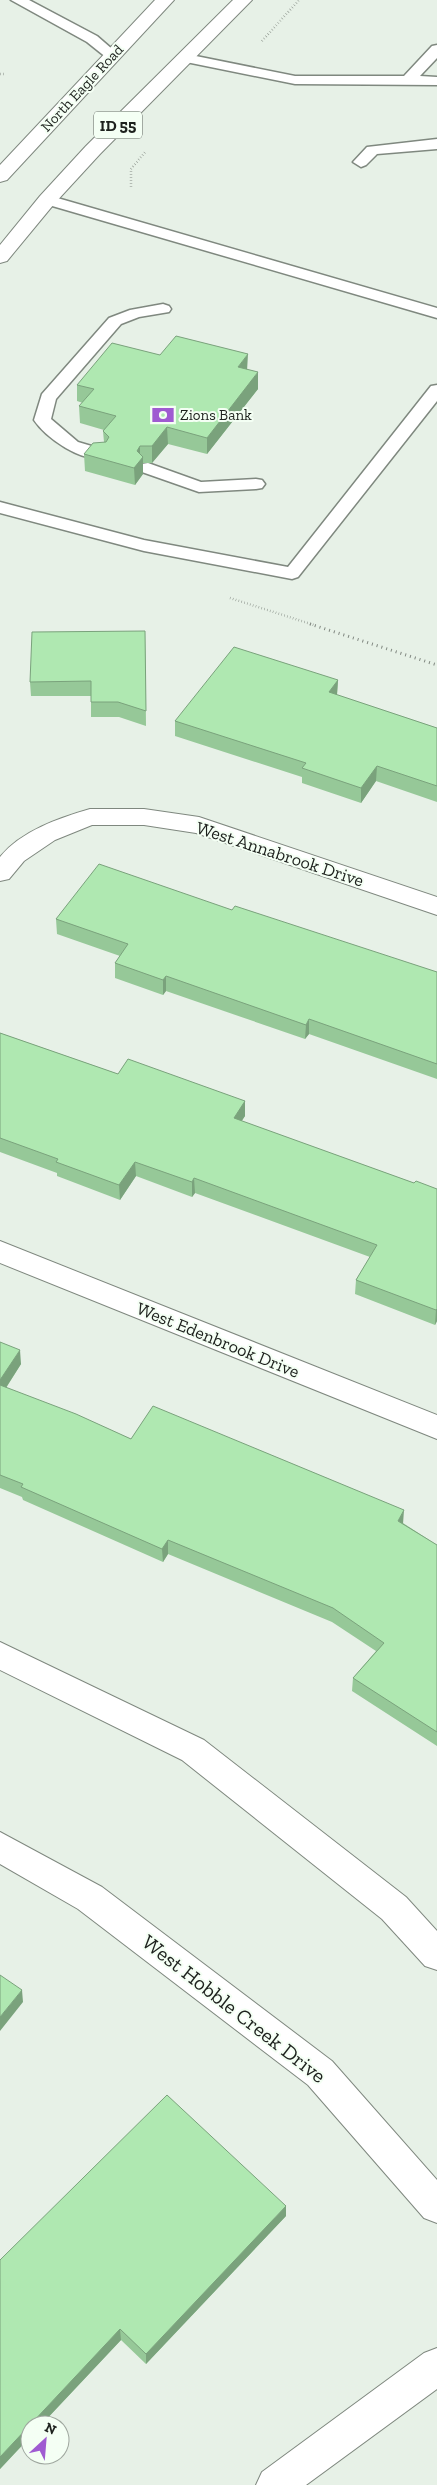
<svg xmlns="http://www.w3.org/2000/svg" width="437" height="2485" viewBox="0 0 437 2485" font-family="'Zilla Slab',serif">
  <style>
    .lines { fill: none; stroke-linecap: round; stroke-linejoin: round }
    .lane-casing { stroke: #7f887f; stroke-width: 3 }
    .street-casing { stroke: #7f887f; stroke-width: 2 }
    .secondary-casing { stroke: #7f887f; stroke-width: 2 }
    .highway-casing { stroke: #7f887f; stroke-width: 2 }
    .path-far1 { stroke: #818881; stroke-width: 2.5; stroke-dasharray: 0.5 2.5; stroke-linecap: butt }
    .path { stroke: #818881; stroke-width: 3; stroke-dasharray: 1 4; stroke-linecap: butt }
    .lane { fill: #fff; fill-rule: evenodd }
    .street { fill: #fff; fill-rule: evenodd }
    .secondary { fill: #fff; fill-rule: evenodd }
    .highway { fill: #fff; fill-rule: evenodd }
    .wall { fill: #96c898 }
    .shaded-wall { fill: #7aa27c }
    .building { fill: #afe8b1; stroke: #7aa27c }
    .labels { text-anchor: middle; stroke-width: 4; stroke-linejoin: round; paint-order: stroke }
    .far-street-label { font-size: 15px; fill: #1d211d; stroke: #f4fff4 }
    .far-poi-label { font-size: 15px; fill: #1d211d; stroke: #f4fff4; text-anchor: start }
    .shield { fill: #f4fff4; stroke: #5e645e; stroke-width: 1 }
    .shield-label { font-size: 16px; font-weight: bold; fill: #1d211d }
    .street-label { font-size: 18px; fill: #1d211d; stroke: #f4fff4 }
    .near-street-label { font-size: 21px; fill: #1d211d; stroke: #f4fff4 }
  </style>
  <rect width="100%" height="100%" fill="#e7f1e7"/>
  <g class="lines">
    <defs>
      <path id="lane" d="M11 0H29L97 36 119 55 117 58H107L87 42Z
        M437 45V58L420 76 437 77V85L295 84 186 62 179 58 186 54 295 76H404L432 46Z
        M437 139V149L377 154 366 165 361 167 353 162 367 147Z
        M47 195 437 308V318L42 203 39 200 42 197Z
        M163 304 169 306 171 309 169 312 139 317 121 324 56 399 51 419 78 442 105 450 108 454 105 458C82 463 46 438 34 420L42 394 109 318 130 310Z
        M437 385V401L298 577 292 579 144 551 0 513V502L144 540 288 567 431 386Z
        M148 463 201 482 256 479 262 480 265 484 262 488 256 489 199 492 142 472 139 468 142 464Z"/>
      <path id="street" d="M90 809H144L199 817 437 897V915L196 833 144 825H92L55 840 24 861 9 879 0 881V857C21 831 59 818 90 809Z
        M0 1241 437 1415V1439L0 1263Z
        M437 2348V2389L306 2485H256L262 2472 424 2353Z"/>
      <path id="secondary" d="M0 1642 204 1740 406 1897 437 1931V1970L425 1966 382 1919 182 1760 0 1670Z
        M0 1832 102 1887 332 2061 437 2180V2223L424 2218 308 2085 78 1909 0 1864Z"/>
      <path id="highway" d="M155 0H174L7 180 0 182V165Z
        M233 0H252L100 154 54 204 7 261 0 263V245L40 196 86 146Z"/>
    </defs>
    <use href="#lane" class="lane-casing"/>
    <use href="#street" class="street-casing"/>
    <use href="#secondary" class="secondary-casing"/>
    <use href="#highway" class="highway-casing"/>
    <path class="path-far1" d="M262 41 299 0
      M0 74H4
      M131 187V169L146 151
      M230 598 314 625"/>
    <path class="path" d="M310 624 437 665"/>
    <use href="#lane" class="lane"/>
    <use href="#street" class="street"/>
    <use href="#secondary" class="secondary"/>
    <use href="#highway" class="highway"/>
  </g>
  <path class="wall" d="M160 355 247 369 258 389 207 454 168 444 152 463H143V474L135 485 85 471 84 454 104 442 103 431 104 430 80 423 79 406 83 403 77 401V385Z
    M145 631 146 726 119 717H91V696H31L30 682Z
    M338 680 337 695 437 728V802L376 781 361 803 302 783V777L175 736V721Z
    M232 910 437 972V1079L309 1034 305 1039 166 991 163 995 115 978V963L120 956 57 934 56 919Z
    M0 1033 118 1074 245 1101V1116L241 1121 414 1183 437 1189V1321L435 1325 355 1294 356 1280 370 1257 195 1193 192 1197 136 1176 120 1200 57 1176V1173L0 1152Z
    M0 1342 21 1364 6 1388 131 1439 403 1523 437 1545V1746L352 1691 353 1678 376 1651 332 1622 168 1554 163 1562 23 1500 22 1497 0 1488Z
    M286 2216 146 2364 121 2340 41 2425H30V2437L0 2469V2260Z"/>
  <path class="shaded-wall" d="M248 354 247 371 238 367Z
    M258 372V389L207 454V438Z
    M167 427 168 444 152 463V446Z
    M140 446V460L143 457V474L135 485 134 468 137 451Z
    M338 680 337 694 328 707 329 692Z
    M377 766 376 781 361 803V788Z
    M166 976V991L163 995V980Z
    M309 1019V1034L305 1039 306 1025Z
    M245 1101V1116L234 1133V1118Z
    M135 1162 136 1176 120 1200 119 1185Z
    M194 1178 195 1193 192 1197V1182Z
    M437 1309V1321L435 1325 436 1310Z
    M20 1350 21 1364 0 1397V1380Z
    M404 1510 403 1524 398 1521Z
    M168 1540V1554L163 1562 162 1549Z
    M22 1990 23 2002 0 2031V2017Z
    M286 2206V2216L146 2364V2354Z
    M120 2329 121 2340 41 2425H30Z
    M30 2425V2437L0 2469V2457Z"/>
  <path class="building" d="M176 336 248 354 238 367 258 372 207 438 167 427 152 446H140L137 451 143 457 134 468 84 454 93 443 106 442 109 437 103 431 116 416 79 406 94 389 77 385 112 343 160 355Z
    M145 631 146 711 118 702H91V681L30 682 32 632Z
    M234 647 338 680 329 692 437 728V786L377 766 361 788 302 768 306 763 175 721Z
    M99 864 232 910 235 906 437 972V1064L309 1019 306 1025 166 976 163 980 115 963 128 944 56 919Z
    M0 1033 118 1074 128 1059 245 1101 234 1118 414 1183 416 1181 437 1189V1309L436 1310 356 1280 377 1245 194 1178 192 1182 135 1162 119 1185 56 1162 58 1159 0 1138Z
    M0 1342 20 1350 0 1380Z
    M0 1385 76 1414 131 1439 153 1406 404 1510 398 1521 437 1545V1732L353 1678 384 1643 333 1608 168 1540 162 1549 21 1487 23 1484 0 1475Z
    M0 1975 22 1990 0 2017Z
    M167 2095 286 2206 146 2354 120 2329 0 2457V2260Z"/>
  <defs>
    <symbol id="bank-bare" viewBox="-9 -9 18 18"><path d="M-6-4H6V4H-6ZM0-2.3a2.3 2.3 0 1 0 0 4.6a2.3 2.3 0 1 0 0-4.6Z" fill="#9f5bd1" stroke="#f4fff4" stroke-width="2.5" paint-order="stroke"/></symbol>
  </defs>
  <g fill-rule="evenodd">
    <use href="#bank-bare" x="147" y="399" width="32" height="32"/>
  </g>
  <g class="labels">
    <g class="far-street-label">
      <text transform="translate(82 88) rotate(-47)" y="5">North Eagle Road</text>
    </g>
    <g class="far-poi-label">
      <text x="180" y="420">Zions Bank</text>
    </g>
    <rect class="shield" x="94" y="111.5" width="48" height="27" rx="4"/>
    <g class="shield-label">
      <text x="118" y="131">ID 55</text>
    </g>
    <g class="street-label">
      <text transform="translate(280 854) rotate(18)" y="6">West Annabrook Drive</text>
      <text transform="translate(218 1340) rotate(22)" y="6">West Edenbrook Drive</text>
    </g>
    <g class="near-street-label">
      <text transform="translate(234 2009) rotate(38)" y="7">West Hobble Creek Drive</text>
    </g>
  </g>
  <g transform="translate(45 2440) rotate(26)"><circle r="24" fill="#f4fff4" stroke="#9ea69e"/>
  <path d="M0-4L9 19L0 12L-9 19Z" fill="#9f5bd1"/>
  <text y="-8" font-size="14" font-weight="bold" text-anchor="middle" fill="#1d211d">N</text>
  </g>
</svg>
